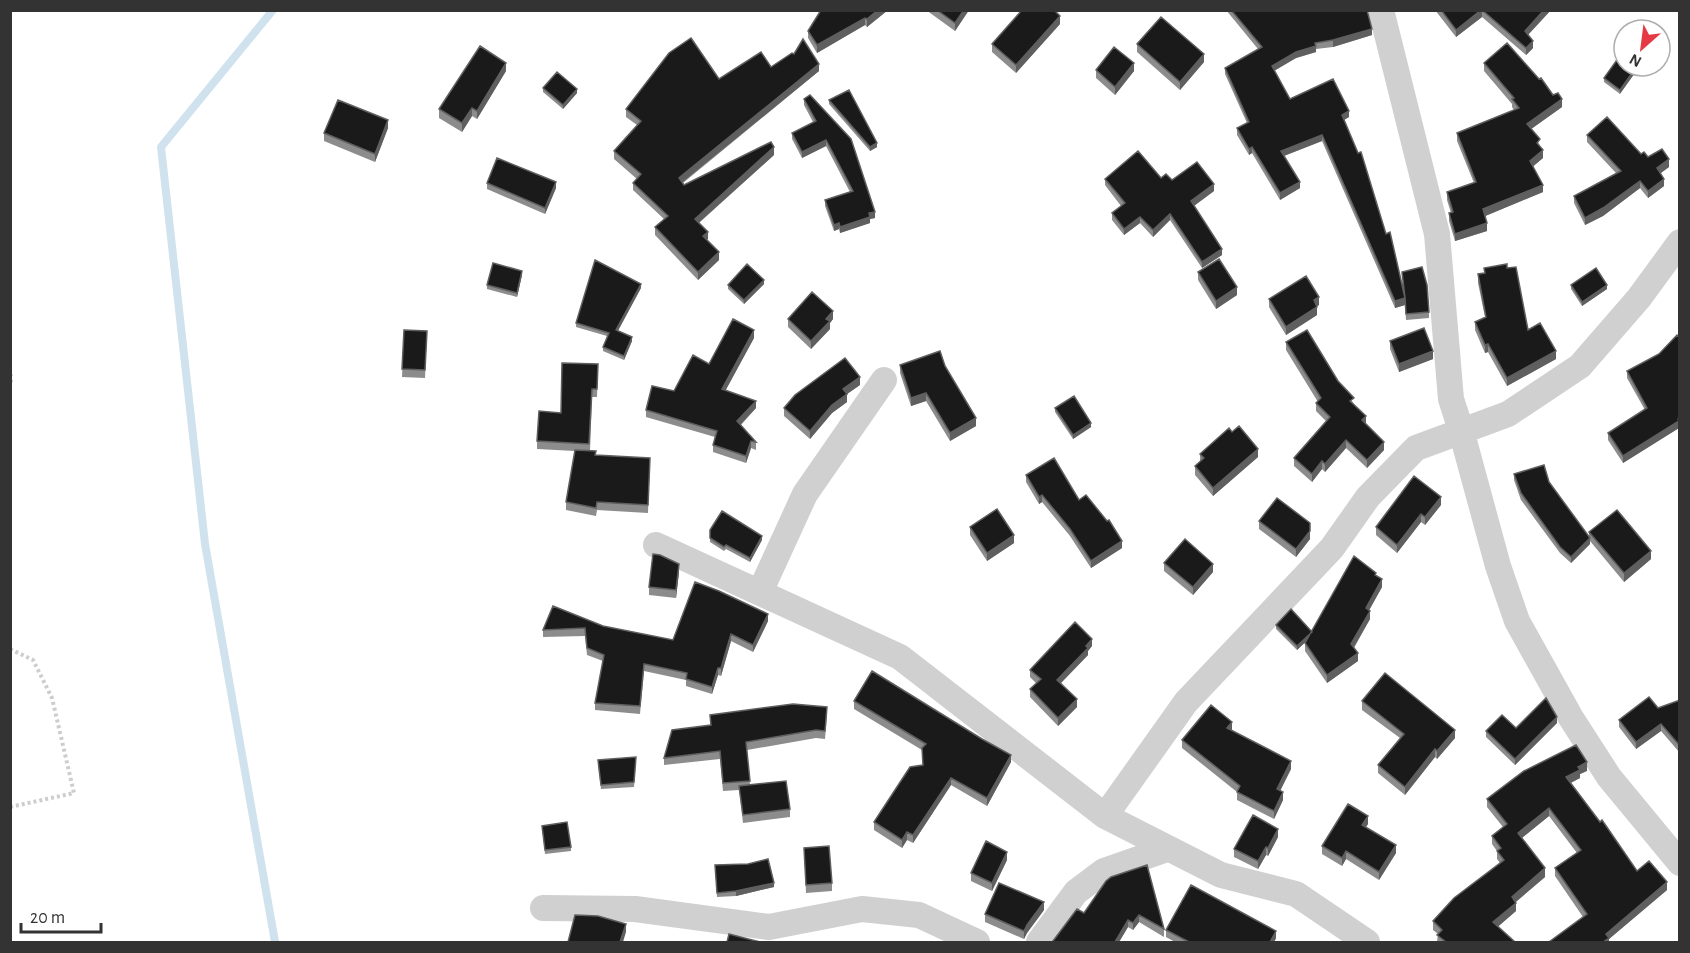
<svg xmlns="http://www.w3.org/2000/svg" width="1690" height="953" viewBox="0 0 1690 953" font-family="'Alegreya Sans',sans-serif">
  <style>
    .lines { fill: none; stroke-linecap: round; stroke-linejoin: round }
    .stream { stroke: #cfe2ee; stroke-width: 8 }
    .path { stroke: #cdcdcd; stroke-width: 4; stroke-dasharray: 3 3; stroke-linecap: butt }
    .minor { stroke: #d0d0d0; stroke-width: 26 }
    .wall { fill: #8c8c8c }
    .shaded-wall { fill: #5f5f5f }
    .building { fill: #1a1a1a; stroke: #5f5f5f; stroke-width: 1.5 }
  </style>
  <rect width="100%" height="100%" fill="#fff"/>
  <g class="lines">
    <path class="stream" d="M273 10 161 147 205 544 275 942"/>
    <path class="path" d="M10 374 12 378 10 383
      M10 649 33 660 52 698 74 793 10 807"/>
    <path class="minor" d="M1381 10 1437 234 1451 399 1461 430 1498 566 1517 621 1571 718 1609 777 1680 863
      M656 545 900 657 1105 816 1221 875 1296 894 1367 942
      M760 592 805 494 884 380
      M1105 816 1186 702 1332 548 1368 497 1416 448 1508 414 1580 366 1639 298 1680 242
      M543 908 635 909 769 927 862 909 919 915 977 942
      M1039 942 1076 892 1104 871 1167 849"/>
  </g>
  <path class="wall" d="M888 10 867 27 865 25 817 53 808 38V31Z
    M926 10H969L955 31Z
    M1226 10H1367L1372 35 1333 47 1316 49V52L1296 58 1274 71 1290 99 1349 117 1344 120 1404 293 1402 272 1429 312V318L1406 320 1405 305 1395 308 1322 141 1284 156 1300 188 1280 200 1252 153 1249 155 1237 135V128L1247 123 1225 74V68L1258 49Z
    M1435 10H1551L1528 35 1533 48 1526 55 1482 17 1456 37Z
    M1060 24 1016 73 992 52V44Z
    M1137 44 1204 62 1180 90 1137 52Z
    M1624 50 1620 94 1604 82V78Z
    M1484 63 1562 107 1531 129 1540 146 1543 158 1533 166 1543 192 1485 216 1487 231 1455 241 1449 221V213H1451L1447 200V192L1474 183 1457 141V133L1514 110 1512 107V104L1484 71Z
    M771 67 819 71 683 183 684 185 774 155 699 223 707 240 719 260 698 280 655 235V227L664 219 633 190V183L637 179 614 159V151L637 125 626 117V109L719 79Z
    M1096 70 1134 71 1115 95 1096 78Z
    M506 71 477 119 472 116 462 132 439 118V109Z
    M543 88 577 93 563 109 543 92Z
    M804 99 875 218 870 219V223L840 233 839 229 834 231 825 206V200L850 192 826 146 802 158 792 139V133L813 122 804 105Z
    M829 100 877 147 870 151 829 104Z
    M388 128 375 162 324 141V133Z
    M1587 135 1641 154 1669 167 1660 173 1664 186 1648 198 1640 188 1603 216 1585 225 1574 203V196L1616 173 1587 142Z
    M1161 178 1172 180 1214 191 1194 206 1222 255 1202 268 1170 220 1153 237 1140 223 1124 235 1112 220V213L1121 206 1105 185V179Z
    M487 183 556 188 545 214 487 189Z
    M1484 268H1507L1528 330 1556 359 1507 386 1488 352 1485 353 1475 330V322L1485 317 1478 283V274L1484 273Z
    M1198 272 1237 295 1216 309 1198 280Z
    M522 275 517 297 487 289V285Z
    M764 284 744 304 728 289V285Z
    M1571 285 1607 289 1582 306 1571 289Z
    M641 288 618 331 632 341 624 360 603 351V347L607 336 576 327V323Z
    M1269 299 1319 305 1317 306V315L1286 335 1269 307Z
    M788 319H833L830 323V329L811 349 788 327Z
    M404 330 427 331 425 378 402 377Z
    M754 338 725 391 756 408 741 425 756 442V450L751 448 746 463 713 452V445L715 437 646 417V410L674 391 709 364Z
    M1390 341 1433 359 1399 372 1390 349Z
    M1286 342 1338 381 1354 404 1366 424 1384 450 1367 468 1346 448 1325 472 1322 469 1312 482 1294 466V458L1326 421 1316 411V403L1318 402 1286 350Z
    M598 364 597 397H592L590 451 595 455 650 458 648 513 597 510 596 516 566 510V502L575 451 537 449V441L561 413Z
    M900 365 945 366 976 426 950 441 926 401 911 406 900 373Z
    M1627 371 1679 426V428L1623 463 1608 440V433L1645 410 1627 378Z
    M860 385 847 394V402L832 413 810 439 784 416V408Z
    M1055 408 1091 427 1073 439 1055 412Z
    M1200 454 1258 457 1213 496 1195 475V466L1200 462Z
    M1514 474 1549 482 1589 538V532L1651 559 1624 582 1590 541V544L1571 563 1560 553 1521 500 1514 480Z
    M1026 475 1079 500 1107 521 1122 548 1091 568 1070 536 1042 502 1039 504 1026 482Z
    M1441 505 1425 525 1421 522 1397 553 1376 535V527Z
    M1259 521 1310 539 1296 557 1259 529Z
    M970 527 1014 543 987 561 970 535Z
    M710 530 762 540 750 562 726 549 724 551 710 542Z
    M1164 563 1213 572 1193 595 1164 571Z
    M679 572 676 598 649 595V587Z
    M1376 576 1382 587 1369 610 1370 619 1354 648 1358 661 1327 683 1305 651V643L1306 641 1297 650 1276 629V625L1312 631Z
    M768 621 753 652 731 641 721 676 718 675 712 694 686 686V680L644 671 640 714 595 710V703L603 661 587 655 585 636 543 637V630L603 626 673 640Z
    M1092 646 1088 651V655L1061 683 1077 707 1058 726 1030 697V689L1036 683 1030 677V670Z
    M1680 700V753L1661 731 1636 749 1619 727V720L1658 708Z
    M854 701 1011 762 987 806 951 785 913 843 907 840 902 848 874 830V822L923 765 922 750 854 709Z
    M1362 701 1455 738 1437 759 1435 757 1405 795 1378 773V765L1400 738 1362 710Z
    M710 715H827L825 739 816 738 747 750 750 785 790 809V817L743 823 739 790 723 791 720 759 664 765V758L710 725Z
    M1557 723 1515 765 1486 737V731Z
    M1232 730 1291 769 1280 791 1283 800 1274 819 1237 800V792L1182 748V740Z
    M636 761 634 787 601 789 598 764Z
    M1587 771 1580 774V778L1571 783 1637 871 1667 890 1609 939V942L1583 917 1555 876V868L1577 853 1549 816 1522 838 1545 877 1516 902V911L1497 927 1515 942H1437L1438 934 1433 930V921L1500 863 1497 859V851L1492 844V836L1503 827 1487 807V799Z
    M1368 824 1366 827 1396 853 1379 880 1346 859 1342 866 1322 854V846Z
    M542 826 571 847V851L545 854Z
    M1278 837 1268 856 1266 855 1258 869 1234 857V849Z
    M804 848 832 883V891L806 893Z
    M1007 860 992 891 971 881V873Z
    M715 865 774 887 736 896 717 897Z
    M1106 881 1164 929V937L1139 922 1133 930 1128 927 1119 942H1053V941L1084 913Z
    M1044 910 1027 933 1024 939 985 922V914Z
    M1166 930 1276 938 1274 942H1175L1166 937Z"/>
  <path class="shaded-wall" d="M878 10H888L867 27V19Z
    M964 10H969L955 31V23Z
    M1482 10V17L1456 37V30Z
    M1544 10H1551L1525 38V31Z
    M1060 16V24L1016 73V65Z
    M865 18V25L817 53V45Z
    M1372 29V35L1333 47V40Z
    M1533 41V48L1526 55V48Z
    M1316 46V52L1296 58 1272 72V66L1296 52Z
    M1204 54V62L1180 90V82Z
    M506 63V71L477 119V111Z
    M1134 63V71L1115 95V87Z
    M819 64V71L679 185V178Z
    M1637 66H1640L1620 94V90Z
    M577 89V93L563 109V105Z
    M1562 99V107L1527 132V124Z
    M472 108V116L462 132V123Z
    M1349 111V117L1342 121V115Z
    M388 120V128L375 162V154Z
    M1322 135V141L1281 157V151Z
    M826 140V146L802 158V152Z
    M877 143V147L870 151V147Z
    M774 147V155L695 226V219Z
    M1252 147V153L1249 155V149Z
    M1543 150V158L1530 169V161Z
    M1669 159V167L1657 176V168Z
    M1664 179V186L1648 198V191Z
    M1640 181V188L1603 216 1585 225V218Z
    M556 182V188L545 214V208Z
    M1300 182V188L1280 200V193Z
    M1214 184V191L1191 208V201Z
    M1543 185V192L1483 217V209Z
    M875 212V218L870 219V223L840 233V227L869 213Z
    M1170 214V220L1153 237V230Z
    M1140 217V223L1124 235V229Z
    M839 223V229L834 231V225Z
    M1487 223V231L1455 241V234Z
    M708 232V239L703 243V236Z
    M1222 249V255L1202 268V262Z
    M719 252V260L698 280V272Z
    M522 271V275L517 297V293Z
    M764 280V284L744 304V300Z
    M641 284V288L616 334V330Z
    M1607 285V289L1582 306V302Z
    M1237 287V295L1216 309V301Z
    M1319 297V305L1314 308V300Z
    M1405 298V305L1395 308V301Z
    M1317 307V315L1286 335V327Z
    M833 311V319L830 323V329L811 349V341L826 319Z
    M754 330V338L722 397V389Z
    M632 337V341L624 360V356Z
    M1488 344V352L1485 353V345Z
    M1433 351V359L1399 372V364Z
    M1556 351V359L1507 386V378Z
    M860 377V385L847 394V402L832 413 810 439V431L843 389Z
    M926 393V401L911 406V398Z
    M756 401V408L737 428V421Z
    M1366 416V424L1362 428V420Z
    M976 418V426L950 441V433Z
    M1680 418 1679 428 1623 463V456Z
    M1091 423V427L1073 439V435Z
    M1346 440V448L1325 472V464Z
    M751 441V448L746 463V456Z
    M1384 442V450L1367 468V460Z
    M1258 449V457L1213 496V488Z
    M1322 461V469L1312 482V474Z
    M1042 495V502L1039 504V497Z
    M1441 497V505L1425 525V517Z
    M1421 514V522L1397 553V545Z
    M1310 531V539L1296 557V549Z
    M1014 535V543L987 561V553Z
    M762 536V540L750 562V558Z
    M1590 538V544L1571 563V557Z
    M1122 541V548L1091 568V561Z
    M1651 551V559L1624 582V573Z
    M679 564V572L676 598V590Z
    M1213 564V572L1193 595V587Z
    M1382 579V587L1366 616V608Z
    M1370 611V619L1351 652V644Z
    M768 614V621L753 652V645Z
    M1312 632V636L1297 650V646Z
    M731 634V641L721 676V668Z
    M1092 639V646L1088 651V655L1057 687V680Z
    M1358 653V661L1327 683V675Z
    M718 668V675L712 694V687Z
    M1077 699V707L1058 726V718Z
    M1557 717V723L1515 765V759Z
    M1232 722V730L1227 736V728Z
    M1661 724V731L1636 749V742Z
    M1455 730V738L1437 759V751Z
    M1435 749V757L1405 795V787Z
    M1011 755V762L987 806V798Z
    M1291 761V769L1277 797V789Z
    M1587 762V771L1580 774V778L1566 785V777L1578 767Z
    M951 778V785L913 843V835Z
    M1283 792V800L1274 819V811Z
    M1549 808V816L1518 841V833Z
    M1368 816V824L1362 833V825Z
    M1278 829V837L1268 856V848Z
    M907 832V840L902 848V840Z
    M1396 845V853L1379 880V872Z
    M1266 847V855L1258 869V861Z
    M1346 851V859L1342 866V858Z
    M1007 852V860L992 891V883Z
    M1545 868V877L1512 905V897Z
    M1667 882V890L1609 939V942H1603L1606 934Z
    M774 883V887L736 896V891Z
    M1044 902V910L1027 933 1024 939V931L1027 925Z
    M1516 903V911L1493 931V922Z
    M1139 915V922L1133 930V923Z
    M1128 920V927L1119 942H1115Z
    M626 924V932L623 942H620Z
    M1276 931V938L1274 942H1270Z"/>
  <path class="building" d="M821 10H878L867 19 865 18 817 45 808 31Z
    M937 10H964L955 23Z
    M1022 10H1054L1060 16 1016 65 992 44Z
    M1231 10H1367L1372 29 1333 40 1315 43 1316 46 1296 52 1272 66 1290 99 1333 79 1349 111 1342 115 1358 153 1361 152 1386 234 1390 232 1405 298 1402 272 1422 267 1427 285 1429 312 1406 314 1405 298 1395 301 1322 135 1281 151 1300 182 1280 193 1252 147 1249 149 1237 128 1249 122 1225 68 1262 47Z
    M1441 10H1481L1456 30Z
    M1482 10H1544L1525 31 1533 41 1526 48Z
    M1161 17 1204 54 1180 82 1137 44Z
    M691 38 719 79 761 52 771 67 792 53 794 54 803 39 819 64 679 178 684 185 771 142 774 147 695 219 708 232 703 236 719 252 698 272 655 227 668 216 633 183 641 174 614 151 641 121 626 109 669 53Z
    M1507 43 1539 79 1541 78 1553 95 1558 93 1562 99 1527 124 1540 139 1537 143 1543 150 1530 161 1543 185 1483 209 1487 223 1455 234 1449 213 1453 212 1447 192 1476 182 1457 133 1519 108 1512 99 1514 98 1484 63Z
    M480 46 506 63 477 111 472 108 462 123 439 109Z
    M1114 47 1134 63 1115 87 1096 70Z
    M1624 50V66H1637L1620 90 1604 78Z
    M557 72 577 89 563 105 543 88Z
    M849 90 877 143 870 147 829 100Z
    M810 95 851 139 875 212 869 213 870 217 840 227 839 223 834 225 825 200 853 191 826 140 802 152 792 133 816 121 804 99Z
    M338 100 388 120 375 154 324 133Z
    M1607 117 1641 154 1644 152 1648 157 1662 149 1669 159 1657 168 1664 179 1648 191 1640 181 1603 208 1585 218 1574 196 1621 171 1587 135Z
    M1138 151 1161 178 1166 174 1172 180 1197 162 1214 184 1191 201 1222 249 1202 262 1170 214 1153 230 1140 217 1124 229 1112 213 1125 203 1105 179Z
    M497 158 556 182 545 208 487 183Z
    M1219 259 1237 287 1216 301 1198 272Z
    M595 260 641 284 616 330 632 337 624 356 603 347 609 333 576 323Z
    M493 263 522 271 517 293 487 285Z
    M747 264 764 280 744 300 728 285Z
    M1507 264V268L1516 267 1528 330 1540 323 1556 351 1507 378 1488 344 1485 345 1475 322 1486 317 1478 274 1485 273 1484 268Z
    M1596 268 1607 285 1582 302 1571 285Z
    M1306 276 1319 297 1314 300 1317 307 1286 327 1269 299Z
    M812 292 833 311 826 319 830 321 811 341 788 319Z
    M733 319 754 330 722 389 756 401 737 421 756 442 751 441 746 456 713 445 717 431 646 410 652 386 674 391 693 355 709 364Z
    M1424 328 1433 351 1399 364 1390 341Z
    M404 330 427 331 425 370 402 369Z
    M1307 330 1338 381 1354 398 1350 401 1366 416 1362 420 1384 442 1367 460 1346 440 1325 464 1322 461 1312 474 1294 458 1330 417 1316 403 1321 398 1286 342Z
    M1677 335 1680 338V418L1678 419 1679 421 1623 456 1608 433 1647 408 1627 371 1659 354Z
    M940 351 945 366 976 418 950 433 926 393 911 398 900 365Z
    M845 358 860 377 843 389 847 394 832 405 810 431 784 408 795 395Z
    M562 363 598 364 597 389H592L589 444 537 441 539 411 561 413Z
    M1074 396 1091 423 1073 435 1055 408Z
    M1239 426 1258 449 1213 488 1195 466 1204 458 1200 454 1229 428 1232 432Z
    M575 450 596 451 595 455 650 458 648 505 597 502 596 508 566 502Z
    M1054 458 1079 500 1086 495 1107 521 1109 520 1122 541 1091 561 1070 529 1042 495 1039 497 1026 475Z
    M1544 465 1549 482 1590 538 1571 557 1560 547 1521 493 1514 474Z
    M1414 476 1441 497 1425 517 1421 514 1397 545 1376 527Z
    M1277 498 1310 523V531L1296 549 1259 521Z
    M997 509 1014 535 987 553 970 527Z
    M1617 510 1651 551 1624 573 1589 532Z
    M722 511 762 536 750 558 726 545 724 547 710 538V530Z
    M1185 539 1213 564 1193 587 1164 563Z
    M653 554 660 555 679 564 676 590 649 587Z
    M1354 556 1376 573 1375 575 1382 579 1366 608 1370 611 1351 644 1358 653 1327 675 1305 643Z
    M695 582 719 591 768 614 753 645 731 634 721 668H718L712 687 686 679 687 673 644 664 640 706 595 703 604 655 587 648 585 628 543 630 553 606 603 626 673 640Z
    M1291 609 1312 632 1297 646 1276 625Z
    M1075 622 1092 639 1086 646 1088 648 1057 680 1077 699 1058 718 1030 689 1041 679 1030 670Z
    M872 671 982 739 1011 755 987 798 951 778 913 835 907 832 902 840 874 822 910 767 923 765 922 748 926 744 854 701Z
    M1385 673 1455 730 1437 751 1435 749 1405 787 1378 765 1404 734 1362 701Z
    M1649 697 1658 708 1680 700V746L1661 724 1636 742 1619 720Z
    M1546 698 1557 717 1515 759 1486 731 1502 715 1516 728Z
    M793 704 827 707 825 731 816 730 746 742 750 781 723 783 720 751 664 758 672 730 711 725 710 715Z
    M1211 705 1232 722 1227 728 1291 761 1277 789 1283 792 1274 811 1237 792 1240 786 1182 740Z
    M1576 745 1587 762 1578 767 1580 770 1566 777 1600 822 1602 820 1637 871 1649 861 1667 882 1606 934 1609 938 1603 942H1549L1587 914 1555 868 1581 850 1549 808 1518 833 1545 868 1512 897 1516 903 1493 922 1515 942H1446L1437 935 1442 930 1433 921 1454 898 1504 860 1497 851 1501 848 1492 836 1507 824 1487 799 1524 771Z
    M636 757 634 782 601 785 598 760Z
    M786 781 790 809 743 815 739 786Z
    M1348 804 1368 816 1362 825 1396 845 1379 872 1346 851 1342 858 1322 846Z
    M1253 815 1278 829 1268 848 1266 847 1258 861 1234 849Z
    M567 822 571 847 545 850 542 826Z
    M986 841 1007 852 992 883 971 873Z
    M829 846 832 883 806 885 804 848Z
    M768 859 774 883 736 891 717 893 715 865 748 864Z
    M1147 865 1164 929 1139 915 1133 923 1128 920 1115 942H1055L1053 941 1077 909 1084 913 1106 881 1111 877Z
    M999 883 1044 902 1027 925 1024 931 985 914Z
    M1191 885 1276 931 1270 942H1189L1166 930Z
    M575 915 598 916 626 924 620 942H568Z
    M729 934 760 942H727Z"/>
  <rect width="1690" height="953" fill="none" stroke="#333333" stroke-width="24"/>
  <g transform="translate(1642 48) rotate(208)"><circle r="28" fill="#ffffff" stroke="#adadad" stroke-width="1.5"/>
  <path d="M0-4.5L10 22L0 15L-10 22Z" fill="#e63946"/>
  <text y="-9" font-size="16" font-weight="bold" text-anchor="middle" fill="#333333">N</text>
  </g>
  <path d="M21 923v9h80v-9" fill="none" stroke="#333333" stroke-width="3"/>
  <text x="30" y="923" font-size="18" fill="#333333" stroke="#ffffff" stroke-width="4.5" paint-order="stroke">20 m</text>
</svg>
